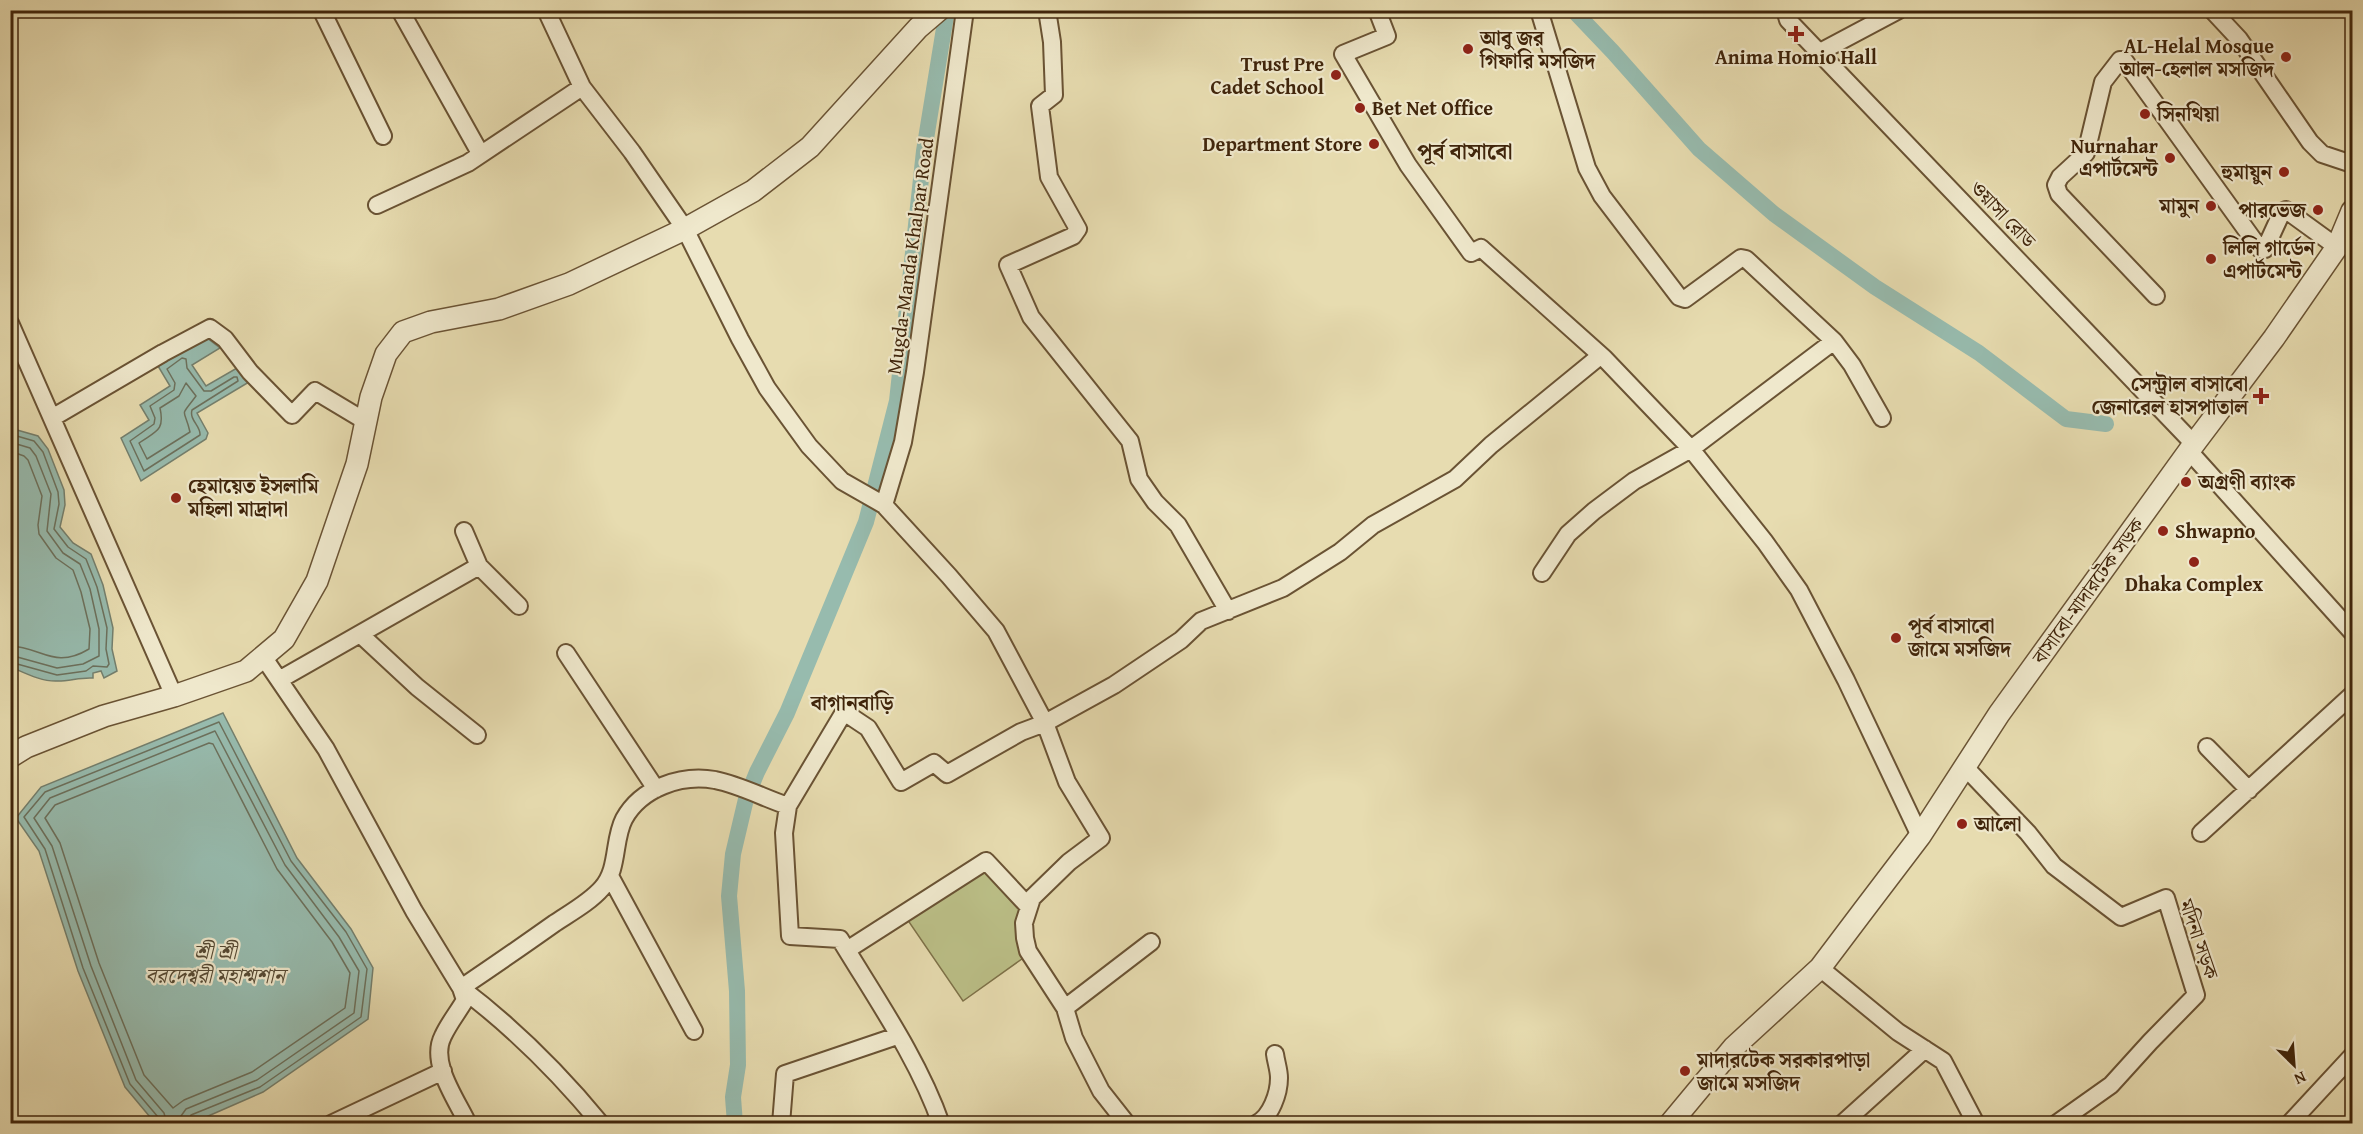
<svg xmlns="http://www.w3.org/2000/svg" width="2363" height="1134" viewBox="0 0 2363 1134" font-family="'Gentium Book Plus','Noto Serif Bengali',serif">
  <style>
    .green { fill: #bbbf87; stroke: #7e7249; stroke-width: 1.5 }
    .water { fill: #97bbae; stroke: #747f6d; stroke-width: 1.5 }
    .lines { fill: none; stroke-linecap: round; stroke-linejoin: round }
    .shore { stroke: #6c705c; stroke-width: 1.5 }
    .canal { stroke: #97bbae; stroke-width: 16 }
    .minor-casing { stroke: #6a5334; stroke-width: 20 }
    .tertiary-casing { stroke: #6a5334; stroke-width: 24 }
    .minor { stroke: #efe8cc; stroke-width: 16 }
    .tertiary { stroke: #efe8cc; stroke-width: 21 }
    .poi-dot { fill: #8f2418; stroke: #efe8cc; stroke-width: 2 }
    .labels { text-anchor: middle; stroke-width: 4.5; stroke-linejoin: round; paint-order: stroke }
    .poi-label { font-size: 20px; font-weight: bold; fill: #40250b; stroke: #efe8cc; text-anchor: start }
    .street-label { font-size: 20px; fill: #40250b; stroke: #efe8cc }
    .neighbourhood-label { font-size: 21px; font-weight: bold; fill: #40250b; stroke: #efe8cc }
    .water-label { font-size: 21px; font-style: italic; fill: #564a34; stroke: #efe8cc }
    .quarter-label { font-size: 22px; font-weight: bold; fill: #40250b; stroke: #efe8cc }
  </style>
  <rect width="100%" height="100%" fill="#e7dcb0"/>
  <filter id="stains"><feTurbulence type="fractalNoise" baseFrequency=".00333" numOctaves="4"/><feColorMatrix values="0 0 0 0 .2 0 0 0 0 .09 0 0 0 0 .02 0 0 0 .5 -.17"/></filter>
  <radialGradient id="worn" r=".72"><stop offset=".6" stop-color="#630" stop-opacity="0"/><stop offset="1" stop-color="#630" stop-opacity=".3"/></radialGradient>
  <path class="green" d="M985 867 1020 909C1015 927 1014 940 1026 956L963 1001 907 919Z"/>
  <path class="water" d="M207 338 220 348 192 365 206 386 237 368 249 382 197 413 208 433 206 439 141 481 121 438 149 420 140 405 170 386 158 366Z
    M10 428 38 436 48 449 64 490 65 505 60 527 73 543 91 554 103 585 113 628 112 649 117 671 104 678 101 671 93 673V678C81 677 70 681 58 681 42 682 25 673 11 667Z
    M223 713 297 858 351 929 373 968 368 1019 263 1092 206 1117 184 1123H155L125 1087 78 971 39 851 16 818 41 787Z"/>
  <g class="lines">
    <path class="shore" d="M182 358 186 359 187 368 204 391H211L234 377H237L238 381 192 410C189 420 201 426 200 435L144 471 130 441 154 424 155 418 150 406 174 390 175 383 167 369Z
      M186 383 196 396C179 419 184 406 190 432L147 459 139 443C156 431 165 431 160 408L179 396Z
      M10 434 34 441 43 452 58 492 59 504 54 529 68 547 86 559 97 587 107 628 106 649 109 664 107 667 93 666 86 671 57 675 10 662
      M10 442 30 448 36 456 51 494 47 531 63 553 80 564 90 589 99 629V656L83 664 57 668 10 655
      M10 451 24 456 28 460 42 496 38 525 39 534 56 558 73 570 81 592 90 629 89 649C54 670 42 647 10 646
      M209 743 213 744 277 869 332 942 350 973 345 1008 252 1072 184 1100 173 1108 144 1075 99 963 60 843 45 818 55 805Z
      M160 1124 158 1117 130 1084 83 968 45 849 24 817 45 792 219 722 291 861 346 932 367 969 361 1017 260 1087 191 1115 187 1124
      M167 1124 164 1113 136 1080 91 966 52 846 34 818 50 798 215 731 285 865 339 937 359 971 354 1013 257 1080 186 1109 181 1116 179 1124"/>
    <path class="canal" d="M1573 10 1613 52 1699 149 1774 214 1875 287 1979 353 2066 419 2106 424
      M735 1124 733 1097 738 1065 737 991 729 896 733 854 746 799 757 772 787 713 866 522 897 401 924 151 947 10"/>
    <defs>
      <path id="minor" d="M400 10 480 153
        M546 10 582 87 632 152 685 229 740 339 767 388 809 446 842 481 884 505 949 576 996 631 1045 723 1067 782 1101 838 1069 862 1032 898 1024 923 1025 938 1028 951 1065 1008 1074 1038 1101 1091 1127 1124
        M1047 10 1052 42 1054 95 1040 106 1049 177 1078 229 1073 236 1008 265 1031 317 1130 441 1139 479 1155 502 1178 525 1228 611
        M1377 10 1387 36 1343 54 1408 165 1471 253 1481 248 1604 358 1691 449 1765 542 1799 590 1846 680 1920 836
        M1539 10 1587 168 1602 196 1679 297 1685 299 1741 258 1746 259 1834 341 1852 365 1882 418
        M1785 10 1788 20 2194 444
        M2212 10 2239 39 2310 142 2322 154 2352 164
        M322 11 383 136
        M1820 52 1899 10
        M377 205 468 163 582 87
        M2156 296 2059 194 2056 185 2060 177 2086 153 2103 82 2120 60H2124L2260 249H2265L2282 212 2286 210 2337 247
        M10 323 174 696
        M52 418 163 353 210 328 225 339 250 372 292 415 315 391 365 421
        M2189 451 2352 632
        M884 505 903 442 915 372 965 10
        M479 566 519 606
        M1542 573 1568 534 1594 511 1634 481 1691 449 1834 341
        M361 635 417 687 477 735
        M566 653 656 789
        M264 658 326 749 414 911 461 988 465 1000C458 1012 449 1023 443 1036 429 1063 457 1100 468 1124
        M279 680 479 566 464 531
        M2207 747 2249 790
        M1964 766 2028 833 2054 866 2121 917 2166 898 2196 995 2150 1042 2111 1085 2056 1124
        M788 806 784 833 790 936 840 939C875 997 919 1060 941 1124
        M2201 833 2352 695
        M610 876 694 1031
        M847 950 986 861 1029 907
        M1820 968 1898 1032 1943 1061 1976 1124
        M1065 1008 1151 942
        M331 1124 443 1071
        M601 1124C559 1073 514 1028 461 988 492 967 524 945 555 923 570 913 590 902 602 888 619 869 613 840 624 819 641 788 681 774 715 780 740 785 764 798 788 806L844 712 868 728 901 782 934 763 947 774 1021 732 1045 723 1114 685 1181 640 1201 621 1283 588 1340 552 1373 525 1455 479 1491 445 1600 356
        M781 1124 785 1074 897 1036
        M1256 1124C1271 1117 1279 1093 1279 1078 1279 1070 1276 1062 1275 1054
        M1842 1124 1925 1049
        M2289 1124 2352 1056"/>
      <path id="tertiary" d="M10 757 26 747 104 716 174 696 246 671 284 639 317 581 357 464 371 397 386 354 403 332 431 322 499 309 569 284 685 229 753 191 810 147 918 28 939 10
        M1670 1124 1734 1047 1820 968 1863 911 1920 836 1999 714 2194 444 2274 338 2337 247 2352 211"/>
    </defs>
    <use href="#minor" class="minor-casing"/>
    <use href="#tertiary" class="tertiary-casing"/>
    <use href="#minor" class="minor"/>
    <use href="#tertiary" class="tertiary"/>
  </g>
  <g class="poi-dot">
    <path d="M1793 25h6v6h6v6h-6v6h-6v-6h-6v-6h6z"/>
    <circle cx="1468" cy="49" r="6"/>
    <circle cx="2286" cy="57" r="6"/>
    <circle cx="1336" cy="75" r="6"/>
    <circle cx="1360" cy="108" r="6"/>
    <circle cx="2145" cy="114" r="6"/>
    <circle cx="1374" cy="144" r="6"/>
    <circle cx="2170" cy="158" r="6"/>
    <circle cx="2284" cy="172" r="6"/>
    <circle cx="2211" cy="206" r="6"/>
    <circle cx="2318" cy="210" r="6"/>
    <circle cx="2211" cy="259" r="6"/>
    <path d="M2258 387h6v6h6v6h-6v6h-6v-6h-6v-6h6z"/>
    <circle cx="2186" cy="482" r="6"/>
    <circle cx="176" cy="498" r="6"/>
    <circle cx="2163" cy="531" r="6"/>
    <circle cx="2194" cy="562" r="6"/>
    <circle cx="1896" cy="638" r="6"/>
    <circle cx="1962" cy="824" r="6"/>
    <circle cx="1685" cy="1071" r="6"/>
  </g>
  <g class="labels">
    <g class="poi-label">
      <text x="1480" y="45">আবু জর<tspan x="1480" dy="23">গিফারি মসজিদ</tspan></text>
      <text x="2274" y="53" text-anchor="end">AL-Helal Mosque<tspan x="2274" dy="23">আল-হেলাল মসজিদ</tspan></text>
      <text x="1796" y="64" text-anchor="middle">Anima Homio Hall</text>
      <text x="1324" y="71" text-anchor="end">Trust Pre<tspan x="1324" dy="23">Cadet School</tspan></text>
      <text x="1372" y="115">Bet Net Office</text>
      <text x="2157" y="121">সিনথিয়া</text>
      <text x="1362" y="151" text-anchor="end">Department Store</text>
      <text x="2158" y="153" text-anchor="end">Nurnahar<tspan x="2158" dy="23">এপার্টমেন্ট</tspan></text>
      <text x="2272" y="179" text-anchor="end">হুমায়ুন</text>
      <text x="2199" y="213" text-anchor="end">মামুন</text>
      <text x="2306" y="217" text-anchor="end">পারভেজ</text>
      <text x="2223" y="255">লিলি গার্ডেন<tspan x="2223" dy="23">এপার্টমেন্ট</tspan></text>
      <text x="2248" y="391" text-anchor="end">সেন্ট্রাল বাসাবো<tspan x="2248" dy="23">জেনারেল হাসপাতাল</tspan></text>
      <text x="2198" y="489">অগ্রণী ব্যাংক</text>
      <text x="188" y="493">হেমায়েত ইসলামি<tspan x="188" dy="23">মহিলা মাদ্রাদা</tspan></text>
      <text x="2175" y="538">Shwapno</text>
      <text x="2194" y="591" text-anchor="middle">Dhaka Complex</text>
      <text x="1908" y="633">পূর্ব বাসাবো<tspan x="1908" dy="23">জামে মসজিদ</tspan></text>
      <text x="1974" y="831">আলো</text>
      <text x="1697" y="1067">মাদারটেক সরকারপাড়া<tspan x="1697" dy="23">জামে মসজিদ</tspan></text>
    </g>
    <g class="street-label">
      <text transform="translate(2003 214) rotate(46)" y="7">ওয়াসা রোড</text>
      <text transform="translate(910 256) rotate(-82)" y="7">Mugda-Manda Khalpar Road</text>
      <text transform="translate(2088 591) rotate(-54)" y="7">বাসাবো-মাদারটেক সড়ক</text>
      <text transform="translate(2199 939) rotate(71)" y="7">মদিনা সড়ক</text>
    </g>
    <g class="neighbourhood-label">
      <text x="852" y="710">বাগানবাড়ি</text>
    </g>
    <g class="water-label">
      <text x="215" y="959">শ্রী শ্রী<tspan x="215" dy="24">বরদেশ্বরী মহাশ্মশান</tspan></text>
    </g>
    <g class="quarter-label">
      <text x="1465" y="159">পূর্ব বাসাবো</text>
    </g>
  </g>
  <rect width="2363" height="1134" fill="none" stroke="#e7dcb0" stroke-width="36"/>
  <rect x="12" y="12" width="2339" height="1110" fill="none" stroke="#40250b" stroke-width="3"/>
  <rect x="18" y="18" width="2327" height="1098" fill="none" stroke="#40250b" stroke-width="1.5"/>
  <g transform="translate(2294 1065) rotate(155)" stroke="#efe8cc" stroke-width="4.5" paint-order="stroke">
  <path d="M0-4.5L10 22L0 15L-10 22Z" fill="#40250b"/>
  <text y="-9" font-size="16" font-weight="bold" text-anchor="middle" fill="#40250b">N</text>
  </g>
  <rect width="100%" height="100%" filter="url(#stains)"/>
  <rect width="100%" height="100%" fill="url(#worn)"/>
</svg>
